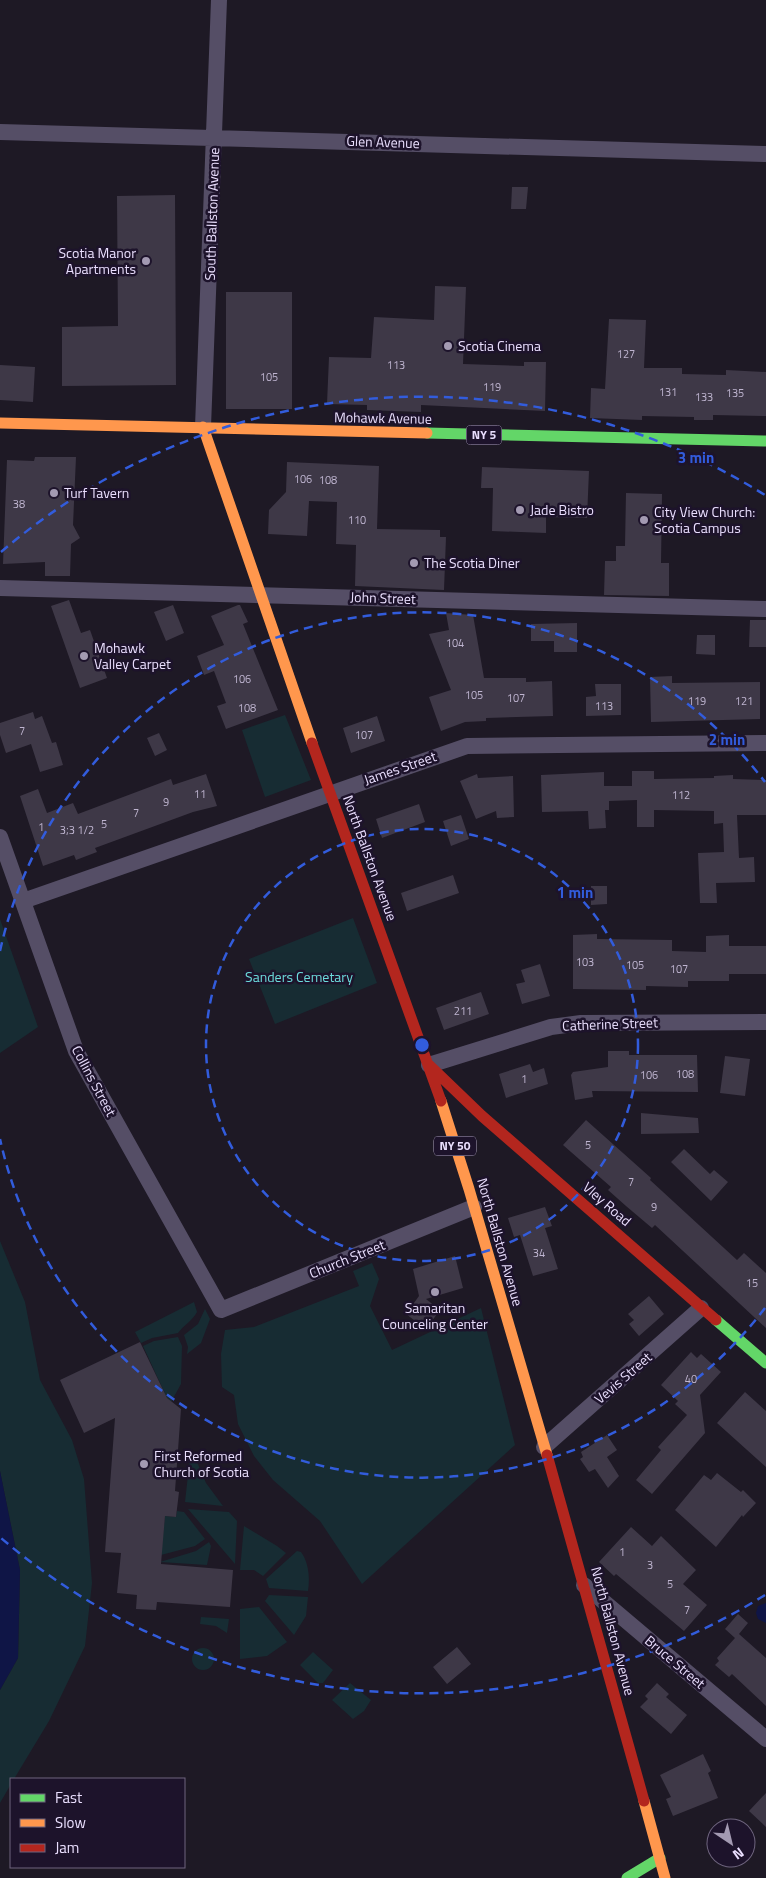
<svg xmlns="http://www.w3.org/2000/svg" width="766" height="1878" viewBox="0 0 766 1878" font-family="'Titillium Web',sans-serif">
  <style>
    .green { fill: #172c33 }
    .water { fill: #0f1546 }
    .building { fill: #3e3847 }
    .lines { fill: none; stroke-linecap: round; stroke-linejoin: round }
    .street { stroke: #554e66; stroke-width: 16 }
    .fast { stroke: #63d668; stroke-width: 11 }
    .slow { stroke: #ff974d; stroke-width: 11 }
    .jam { stroke: #b3261e; stroke-width: 11 }
    .ring { fill: none; stroke: #325cdc; stroke-width: 2.5; stroke-dasharray: 9 6 }
    .poi-dot { fill: #a39ab2; stroke: #1d132b; stroke-width: 2 }
    .labels { text-anchor: middle; stroke-width: 5; stroke-linejoin: round; paint-order: stroke }
    .number-label { font-size: 11px; fill: #bfb5d0 }
    .shield { fill: #1d132b; stroke: #aca2bf; stroke-width: 1 }
    .shield-label { font-size: 12px; font-weight: bold; fill: #eadffe }
    .street-label { font-size: 14px; fill: #eadffe; stroke: #1d132b }
    .poi-label { font-size: 14px; fill: #eadffe; stroke: #1d132b; text-anchor: start }
    .park-label { font-size: 14px; fill: #6cdcdc; stroke: #1d132b }
    .centre { fill: #325cdc; stroke: #1d132b; stroke-width: 2.5 }
    .ring-label { font-size: 15px; text-anchor: middle; font-weight: bold; fill: #325cdc; stroke: #1d132b; stroke-width: 5; stroke-linejoin: round; paint-order: stroke }
  </style>
  <rect width="100%" height="100%" fill="#1e1925"/>
  <path class="green" d="M285 715 311 780 265 797 242 730Z
    M353 918 377 983 275 1024 249 959Z
    M0 919 38 1027 0 1053Z
    M0 1241 25 1302 40 1380 72 1440 84 1479 92 1583 85 1646 49 1721 14 1779H11V1784L0 1803V1690L18 1658 20 1570 0 1471Z
    M372 1263 379 1279 370 1306 392 1350 481 1308 515 1445 362 1584 320 1521 273 1480 254 1456 238 1424 234 1395 222 1387 221 1354 225 1330 254 1327 359 1286 353 1271Z
    M194 1302 197 1312C192 1321 184 1325 178 1333L152 1338 141 1343 135 1332Z
    M205 1309 210 1319 201 1343 187 1354 188 1347 184 1335 198 1324Z
    M178 1337 182 1346 181 1384 171 1402 167 1398 143 1346 154 1341Z
    M191 1448 206 1483 223 1506 185 1502Z
    M188 1509 229 1512 237 1521 235 1564Z
    M177 1511 184 1512 205 1539 195 1546 161 1555 165 1516 176 1517Z
    M244 1526 277 1546 286 1553 263 1576 254 1570H240Z
    M209 1542 211 1546 207 1565 160 1562 196 1551Z
    M297 1551 301 1552C309 1563 310 1578 308 1591L269 1588 266 1579Z
    M269 1595 308 1597 306 1616 294 1635 265 1601Z
    M259 1607 287 1642 267 1656 240 1659V1609Z
    M201 1617 229 1619 227 1633 216 1626 200 1624Z
    M192 1659a11 11 0 1 1 22 0a11 11 0 1 1-22 0Z
    M313 1652 333 1670 323 1683H318L300 1665Z
    M350 1683 371 1700 364 1711 353 1719 332 1700Z"/>
  <path class="water" d="M0 1471 20 1570 18 1658 0 1690Z
    M766 1603V1623L758 1619 756 1613 758 1606Z"/>
  <path class="building" d="M512 187H528L526 209H511Z
    M175 195 176 385 62 386V327L118 326 117 196Z
    M435 286 466 287 463 364 524 366V362H546L545 411 421 405V412L367 410V405L327 404 329 357 371 358 374 317 434 320Z
    M226 292H292V409H226Z
    M609 319 646 320 644 368H682V374L726 375V370L766 372V416L713 415V420H694V417L642 416V420L590 418 591 388 605 389Z
    M0 365 35 367 33 402 0 400Z
    M35 457H76L73 525 80 538 71 544 70 576H45V562L3 564 7 460 34 461Z
    M287 462 379 466 377 529 440 530V537H446L444 590 355 586 356 545 336 544 337 502 309 501 307 536 268 534 269 510 286 492Z
    M482 467 589 471 587 518 546 517V533L492 531 493 488H481Z
    M626 493 662 494 661 563H669V596L604 595 605 561H616V546H625Z
    M69 600 81 633 90 630 107 678 80 688 51 606Z
    M173 605 184 633 166 641 154 612Z
    M238 605H240L248 622 243 624 278 710 226 729 217 706 226 703 214 671 204 675 197 656 224 645 211 616Z
    M446 613 473 615 484 678H526V682L552 681 553 716 486 718V721L465 722 441 731 429 697 451 690 429 634 449 630Z
    M750 620H766V647H749Z
    M577 623V652H554V641H531V624Z
    M697 635H715V655L696 654Z
    M672 676V683L760 682V719L651 722 650 677Z
    M595 684H621V715L586 716V697L596 696Z
    M33 712 35 719 42 716 52 743 56 742 63 765 40 772 31 744 6 753 0 735V723Z
    M377 716 385 741 351 753 343 728Z
    M159 733 167 750 155 756 147 738Z
    M632 771H654V779L714 778V776L733 775V779L766 780V815H737L739 858 754 857 755 882 716 883 717 903H700L698 853 724 852 723 823 714 824V811L654 810V827H637V800L609 801V810H605L606 828 589 829 588 811 542 812 541 775 604 772V786H632Z
    M206 774 217 806 193 812 95 848 97 852 76 860 74 855 43 866 20 796 38 789 47 813 73 803 78 814 171 779 173 785Z
    M477 774 478 778 513 776 514 817 497 818 496 811 476 819 460 781Z
    M419 804 425 822 382 838 376 819Z
    M461 815 469 839 451 846 443 821Z
    M453 875 459 893 407 911 401 893Z
    M591 886H607V904L591 905Z
    M597 934V939L672 940V951L706 952V936L729 935V946H766V974H729V981H688V987L646 986V990L573 989V935Z
    M540 964 550 996 522 1004 516 984 525 982 521 970Z
    M481 992 489 1014 444 1030 436 1008Z
    M608 1051H629V1055H697L698 1092 592 1091 593 1097 575 1100 571 1075 573 1072 608 1067Z
    M725 1056 750 1059 745 1096 720 1093Z
    M530 1064 533 1072 544 1068 548 1084 506 1098 499 1074Z
    M641 1113 698 1118 699 1133 641 1134Z
    M586 1120 651 1178 650 1180 737 1260 744 1253 766 1273V1328L655 1225 652 1228 626 1206 608 1190 611 1187 563 1145Z
    M684 1149 710 1174 714 1170 728 1182 711 1201 671 1162Z
    M545 1207 552 1226 545 1228 558 1269 533 1276 520 1235 514 1237 508 1218Z
    M455 1256 463 1288 426 1299 440 1310 426 1329 406 1314 419 1296 413 1269Z
    M649 1296 664 1314 639 1336 629 1324 634 1320 628 1314Z
    M140 1342 167 1398 181 1409 175 1491 179 1492 176 1517 165 1516 161 1564 233 1570 230 1607 157 1602 156 1610 136 1609 137 1595 117 1593 121 1553 105 1552 115 1418 84 1433 60 1380Z
    M691 1352 697 1358 701 1354 721 1372 700 1395 705 1433 652 1494 636 1480 661 1450 658 1447 687 1415 675 1404 678 1401 661 1385Z
    M745 1392 766 1411V1467L717 1423Z
    M607 1435 617 1450 607 1457 619 1476 608 1488 595 1469 589 1472 580 1459 583 1457 581 1452Z
    M717 1473 741 1492 743 1490 756 1503 743 1517 742 1515 716 1547 675 1510 704 1475 711 1480Z
    M631 1527 652 1546 661 1536 696 1570 683 1584 707 1605 684 1631 616 1574 614 1576 599 1562Z
    M738 1614 748 1623 739 1634 766 1658V1706L732 1674 729 1677 715 1665 719 1661 717 1658 735 1638 725 1629Z
    M457 1647 471 1664 447 1684 433 1667Z
    M657 1683 669 1694 666 1697 687 1715 671 1734 640 1707 648 1699 645 1696Z
    M703 1754 711 1771 708 1773 718 1798 673 1816 666 1799 671 1797 660 1775Z
    M766 1793V1827L749 1811Z"/>
  <g class="lines">
    <path class="street" d="M0 132 766 154
      M203 427 219 0
      M0 588 766 609
      M0 837 76 1051 221 1310 474 1207
      M23 901 467 746 766 743
      M429 1065 551 1027 581 1023 766 1022
      M544 1447 701 1308
      M584 1585 766 1739"/>
    <path class="fast" d="M427 433 766 441
      M716 1320 766 1363
      M627 1878 660 1858"/>
    <path class="slow" d="M0 423 427 433
      M203 427 312 743
      M441 1101 469 1189 547 1455
      M644 1801 665 1878"/>
    <path class="jam" d="M312 743 441 1101
      M429 1065 482 1116 716 1320
      M547 1455 644 1801"/>
  </g>
  <g class="ring">
    <circle cx="422" cy="1045" r="216"/>
    <path d="M765 1308A432 432 0 0 1 0 1139M0 951A432 432 0 0 1 765 782"/>
    <path d="M765 1595A648 648 0 0 1 1 1538M1 552A648 648 0 0 1 765 495"/>
  </g>
  <g class="poi-dot">
    <circle cx="146" cy="261" r="5"/>
    <circle cx="448" cy="346" r="5"/>
    <circle cx="54" cy="493" r="5"/>
    <circle cx="520" cy="510" r="5"/>
    <circle cx="644" cy="520" r="5"/>
    <circle cx="414" cy="563" r="5"/>
    <circle cx="84" cy="656" r="5"/>
    <circle cx="435" cy="1292" r="5"/>
    <circle cx="144" cy="1464" r="5"/>
  </g>
  <g class="labels">
    <g class="number-label">
      <text x="626" y="358">127</text>
      <text x="396" y="369">113</text>
      <text x="269" y="381">105</text>
      <text x="492" y="391">119</text>
      <text x="668" y="396">131</text>
      <text x="735" y="397">135</text>
      <text x="704" y="401">133</text>
      <text x="303" y="483">106</text>
      <text x="328" y="484">108</text>
      <text x="19" y="508">38</text>
      <text x="357" y="524">110</text>
      <text x="455" y="647">104</text>
      <text x="242" y="683">106</text>
      <text x="474" y="699">105</text>
      <text x="516" y="702">107</text>
      <text x="697" y="705">119</text>
      <text x="744" y="705">121</text>
      <text x="604" y="710">113</text>
      <text x="247" y="712">108</text>
      <text x="22" y="735">7</text>
      <text x="364" y="739">107</text>
      <text x="200" y="798">11</text>
      <text x="681" y="799">112</text>
      <text x="166" y="806">9</text>
      <text x="136" y="817">7</text>
      <text x="104" y="828">5</text>
      <text x="41" y="831">1</text>
      <text x="77" y="834">3;3 1/2</text>
      <text x="585" y="966">103</text>
      <text x="635" y="969">105</text>
      <text x="679" y="973">107</text>
      <text x="463" y="1015">211</text>
      <text x="685" y="1078">108</text>
      <text x="649" y="1079">106</text>
      <text x="524" y="1083">1</text>
      <text x="588" y="1149">5</text>
      <text x="631" y="1186">7</text>
      <text x="654" y="1211">9</text>
      <text x="539" y="1257">34</text>
      <text x="752" y="1287">15</text>
      <text x="691" y="1383">40</text>
      <text x="622" y="1556">1</text>
      <text x="650" y="1569">3</text>
      <text x="670" y="1588">5</text>
      <text x="687" y="1614">7</text>
    </g>
    <g class="shield">
      <rect x="466.5" y="425.5" width="35" height="19" rx="4"/>
      <rect x="434" y="1136.5" width="42" height="19" rx="4"/>
    </g>
    <g class="shield-label">
      <text x="484" y="439">NY 5</text>
      <text x="455" y="1150">NY 50</text>
    </g>
    <g class="street-label">
      <text transform="translate(383 142) rotate(2)" y="5">Glen Avenue</text>
      <text transform="translate(212 214) rotate(-88)" y="5">South Ballston Avenue</text>
      <text transform="translate(383 418) rotate(1)" y="5">Mohawk Avenue</text>
      <text transform="translate(383 598) rotate(2)" y="5">John Street</text>
      <text transform="translate(400 768) rotate(-19)" y="5">James Street</text>
      <text transform="translate(370 858) rotate(70)" y="5">North Ballston Avenue</text>
      <text transform="translate(610 1024) rotate(-2)" y="5">Catherine Street</text>
      <text transform="translate(94 1081) rotate(62)" y="5">Collins Street</text>
      <text transform="translate(607 1204) rotate(41)" y="5">Vley Road</text>
      <text transform="translate(500 1242) rotate(74)" y="5">North Ballston Avenue</text>
      <text transform="translate(347 1259) rotate(-22)" y="5">Church Street</text>
      <text transform="translate(623 1378) rotate(-41)" y="5">Vevis Street</text>
      <text transform="translate(613 1631) rotate(75)" y="5">North Ballston Avenue</text>
      <text transform="translate(675 1662) rotate(40)" y="5">Bruce Street</text>
    </g>
    <g class="poi-label">
      <text x="136" y="258" text-anchor="end">Scotia Manor<tspan x="136" dy="16">Apartments</tspan></text>
      <text x="458" y="351">Scotia Cinema</text>
      <text x="64" y="498">Turf Tavern</text>
      <text x="530" y="515">Jade Bistro</text>
      <text x="654" y="517">City View Church:<tspan x="654" dy="16">Scotia Campus</tspan></text>
      <text x="424" y="568">The Scotia Diner</text>
      <text x="94" y="653">Mohawk<tspan x="94" dy="16">Valley Carpet</tspan></text>
      <text x="435" y="1313" text-anchor="middle">Samaritan<tspan x="435" dy="16">Counceling Center</tspan></text>
      <text x="154" y="1461">First Reformed<tspan x="154" dy="16">Church of Scotia</tspan></text>
    </g>
    <g class="park-label">
      <text x="299" y="982">Sanders Cemetary</text>
    </g>
  </g>
  <circle cx="422" cy="1045" r="8" class="centre"/>
  <g class="ring-label">
    <text x="696" y="463">3 min</text>
    <text x="727" y="745">2 min</text>
    <text x="575" y="898">1 min</text>
  </g>
  <rect x="10" y="1778" width="175" height="90" fill="#1d132b" stroke="#6f657f"/>
  <rect x="20" y="1794" width="25" height="8" fill="#63d668" stroke="#6f657f"/>
  <text x="55" y="1803" font-size="15" fill="#eadffe">Fast</text>
  <rect x="20" y="1819" width="25" height="8" fill="#ff974d" stroke="#6f657f"/>
  <text x="55" y="1828" font-size="15" fill="#eadffe">Slow</text>
  <rect x="20" y="1844" width="25" height="8" fill="#b3261e" stroke="#6f657f"/>
  <text x="55" y="1853" font-size="15" fill="#eadffe">Jam</text>
  <g transform="translate(731 1843) rotate(145)"><circle r="24" fill="#1d132b" stroke="#6f657f"/>
  <path d="M0-4L9 19L0 12L-9 19Z" fill="#a39ab2"/>
  <text y="-8" font-size="14" font-weight="bold" text-anchor="middle" fill="#eadffe">N</text>
  </g>
</svg>
